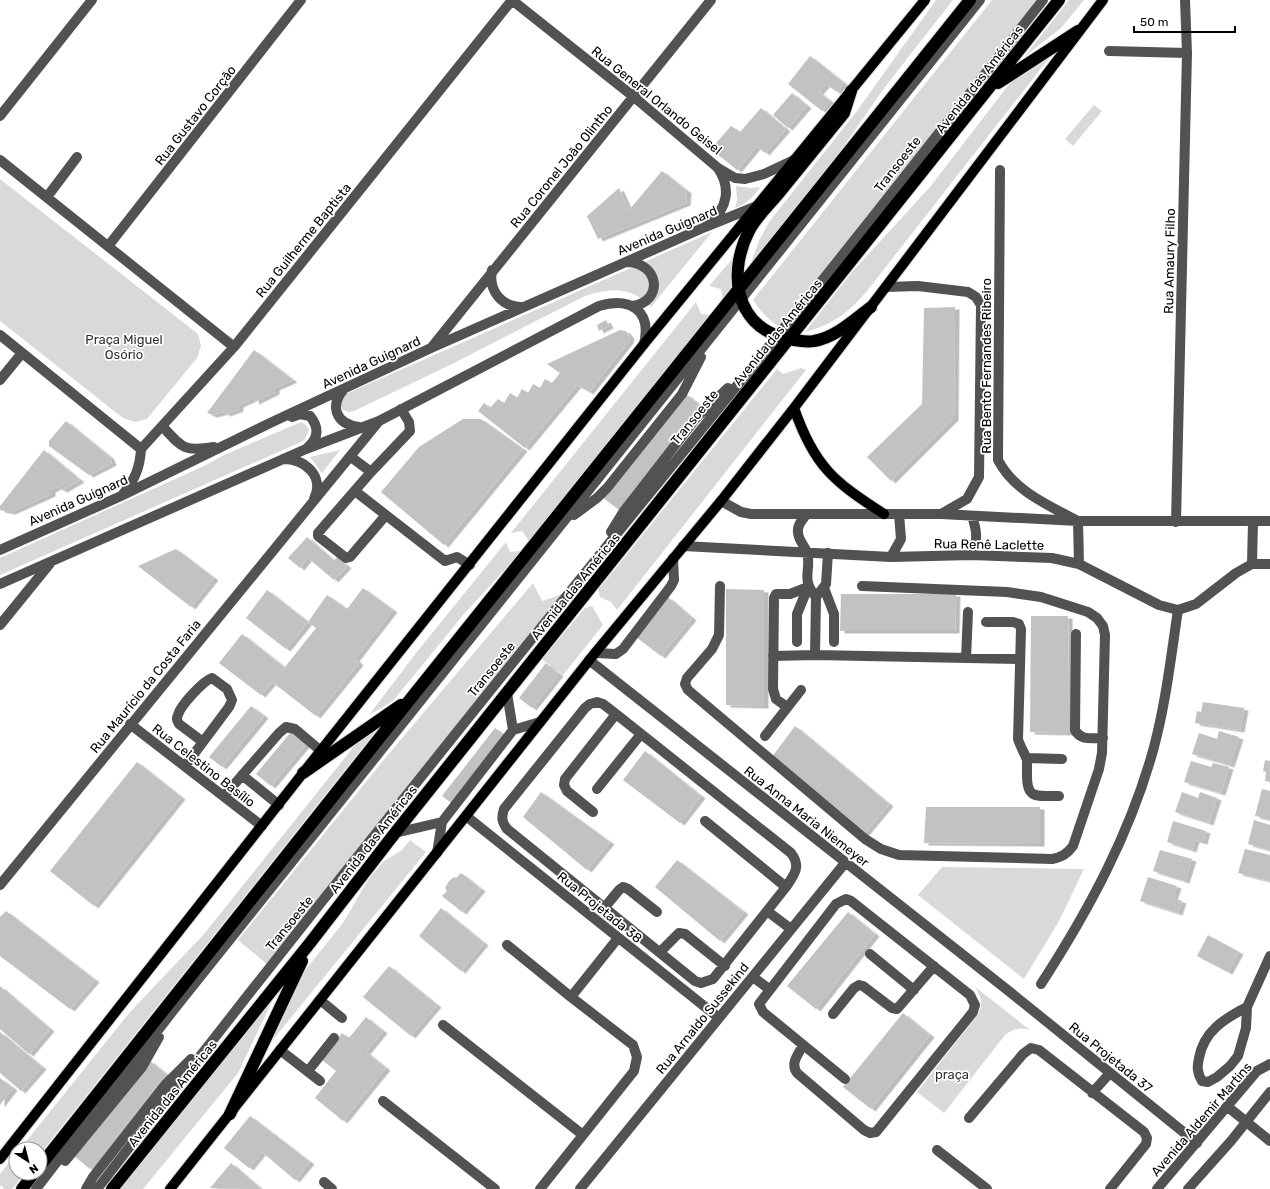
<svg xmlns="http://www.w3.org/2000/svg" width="1270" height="1189" viewBox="0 0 1270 1189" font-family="Rubik,sans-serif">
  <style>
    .green { fill: #d9d9d9 }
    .building { fill: #c2c2c2; filter: url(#shadow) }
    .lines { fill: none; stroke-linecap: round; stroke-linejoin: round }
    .major-casing { stroke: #dbdbdb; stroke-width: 12 }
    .highway-casing { stroke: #dbdbdb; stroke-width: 14 }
    .minor { stroke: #525252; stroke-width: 10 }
    .major { stroke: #000; stroke-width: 10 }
    .highway { stroke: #000; stroke-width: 12 }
    .labels { text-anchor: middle; stroke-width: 3.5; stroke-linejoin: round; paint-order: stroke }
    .street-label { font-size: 13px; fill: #000; stroke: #fff }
    .park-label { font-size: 13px; fill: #303030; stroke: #fff }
  </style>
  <defs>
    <filter id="shadow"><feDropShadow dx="4.5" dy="2.5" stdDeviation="0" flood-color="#0004"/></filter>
  </defs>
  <rect width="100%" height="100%" fill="#fff"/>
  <path class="green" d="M936 0H953L885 87 836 157 749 267 760 239 769 222 857 111Z
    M992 0H1038L779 327C767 319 761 311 753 300Z
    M1069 0H1084L1061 28 1024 57Z
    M1064 39 867 291C848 313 834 324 805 332L852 272 930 187 1010 83Z
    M1094 105 1102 111 1073 146 1065 139Z
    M0 179 198 334 201 346 197 358 147 419 135 422 123 418 0 321Z
    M736 186 751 188 760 187C754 197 746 204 735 208L737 200Z
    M712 232 651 307C630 286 612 288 585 296L450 365 354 411 349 412 343 410 340 404 346 394Z
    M734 257 733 288 723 301 721 289 709 286Z
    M696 302 701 314 710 315 529 541 522 531 511 533Z
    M801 368 806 370 617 610 611 602 600 597 598 590 777 369 783 374Z
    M301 422 306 425 309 430 306 438 303 441 0 575V558L204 466 222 456Z
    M340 450 322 473 310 457Z
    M506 542 510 552 522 551 464 614 393 701 369 715 416 653Z
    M533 583 542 601 563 594 268 965 238 940 382 762Z
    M592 606 603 625 563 675 542 659 585 608Z
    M383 722 40 1154V1149H20L130 1012 204 934 359 740Z
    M410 840 426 852 267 1047 303 973 343 923 368 880 383 862 402 850Z
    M942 867 1084 869 1059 921 1024 979 918 895Z
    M974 986 1030 1030C1019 1028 1014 1028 1005 1035L944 1113 917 1092 979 1013C983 1002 981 995 974 986Z
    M276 993 238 1073 143 1189H119Z
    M16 1154V1173H25L12 1189H4L2 1186H0V1174Z"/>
  <path class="building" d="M810 56 844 83 837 92 826 84 819 92 830 101 822 111 788 84Z
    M792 93 807 106 788 128 773 115Z
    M761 108 786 129 765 153 757 146 737 170 711 149 731 126 740 132Z
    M662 171 687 191 686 203 598 239 587 216 619 188 629 210Z
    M955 307 954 418 891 481 867 457 922 404 924 308Z
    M606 320 609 326 599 331 597 325Z
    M620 330 626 331 630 337 629 341 589 392 577 385 525 448 478 411 484 403 490 408 498 399 504 403 510 393 517 398 522 389 528 393 533 384 540 388 545 379 552 383 560 373 547 364Z
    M254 350 293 380 275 388V392L255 402 254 398 239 405V409L226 414 224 412 213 415 207 413Z
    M686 394 702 407 619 510 602 497Z
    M463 419H481L523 449 444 545 381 492 419 447Z
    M66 421 110 457 112 463 89 475 49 446V441Z
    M44 450 80 480 63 490 57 487 51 490V494L11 512 0 510V506Z
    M307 537 334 561 337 557 347 566 334 580 308 558 300 568 288 558Z
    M176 549 214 578 191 607 138 566Z
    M363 588 393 610 355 659 359 663 316 716 272 682 261 695 219 663 242 634 284 667 277 677 316 628 308 622 327 595 347 609Z
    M726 589 764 590V706L726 705Z
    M267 590 308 622 286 649 246 618Z
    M841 594H956L955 631H840Z
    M668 597 692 618 661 656 636 637Z
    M1031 616H1068L1069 733 1030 732Z
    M546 663 559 674 532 708 519 698Z
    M1203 702 1244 708 1240 730 1195 723 1197 711 1201 712Z
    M251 706 264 716 222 767 209 757Z
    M795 726 889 804 864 834 772 757Z
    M495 728 507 737 454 805 442 796Z
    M1219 731 1239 737 1230 765 1192 754 1199 733 1217 739Z
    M291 732 306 744 271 786 256 774Z
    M645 751 701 796 680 823 623 780Z
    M1265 760 1270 761V782L1265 781 1266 772 1263 771Z
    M1191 761 1211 767 1213 763 1229 767 1221 793 1184 782Z
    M137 762 181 797 94 906 50 871Z
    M1262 789 1270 791V819L1255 816Z
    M541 792 610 842 587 870 523 817Z
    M1182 792 1198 798 1200 792 1217 798 1209 823 1175 812Z
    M926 807H1040V844L924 843Z
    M1254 820 1270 825V850L1248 844Z
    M1173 821 1206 831 1203 842 1195 840 1192 850 1167 842Z
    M1245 849 1270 855V881L1238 873Z
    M1160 850 1192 859 1185 881 1153 871Z
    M677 860 744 912 720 941 655 887Z
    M461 873 481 889 462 912 442 896 447 891 445 888 449 881 454 877 456 878Z
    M1148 877 1177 886 1173 898 1182 901 1178 913 1140 901Z
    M441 908 484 943 461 971 419 936Z
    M6 911 95 980 70 1009 0 956V917Z
    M848 912 875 934 816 1009 787 986Z
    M1208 935 1239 952 1228 972 1197 956Z
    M389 966 437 1005 411 1036 363 997Z
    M0 986 50 1029 29 1054 0 1029Z
    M903 1013 930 1035 871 1109 843 1087Z
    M366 1017 383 1031 366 1052 386 1068 343 1121 315 1098 336 1071 322 1060 342 1033 349 1038Z
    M0 1032 42 1067 21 1091 0 1073Z
    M150 1061 166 1074 90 1169 74 1156Z
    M0 1078 13 1088 0 1105Z
    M250 1116 310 1162 295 1180 262 1152 249 1168 224 1148Z
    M231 1163 261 1189 210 1188Z"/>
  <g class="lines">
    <defs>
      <path id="major" d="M794 408C814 466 834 482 884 514
        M0 1159 303 773 644 344 925 0
        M170 1189 595 653 721 501 794 408 1103 0"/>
      <path id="highway" d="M998 83 1078 31
        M851 91 844 113C822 140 801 166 779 193 770 204 757 216 750 229 728 270 733 324 784 338 794 340 805 343 814 341 835 338 855 319 871 307
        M303 773 401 705
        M230 1114 302 961
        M40 1166 412 697 970 0
        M22 1189 34 1173
        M112 1189 310 943 395 833 1059 0"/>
    </defs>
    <use href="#major" class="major-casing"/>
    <use href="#highway" class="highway-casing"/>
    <path class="minor" d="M512 0 634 97 718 168 735 178 745 179 764 174 796 159
      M1109 51 1187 53
      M0 116 92 0
      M0 160 234 347
      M1000 170 998 460C1014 491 1048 505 1078 521L1079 564
      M47 197 77 157
      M709 223C728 208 731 188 718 168
      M109 245 301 0
      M626 262C660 262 664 302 632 306
      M492 270C488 291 502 308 524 307
      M886 287 918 286 968 292 976 297 981 305 979 477 967 499 941 514
      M0 335 141 449
      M432 347 711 0
      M0 380 22 353
      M345 388C329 405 335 424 359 427
      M292 417 300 414 310 416C319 427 319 438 308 447
      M163 427C182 448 184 452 214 447
      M351 457 371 472
      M283 459C305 459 325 476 314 499
      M355 491 445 561 457 557 470 565
      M123 494C135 480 140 467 141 449L234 347 512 0
      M721 501 741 512 751 514H941L1078 521H1270
      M386 515 350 557 346 558 318 536V533L371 472 410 431 409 422 401 409
      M574 515 597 498 607 488 682 394 701 357
      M806 515C802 520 797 525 798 532 798 540 804 545 807 552 812 570 800 578 816 597L826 584 828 553
      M972 516C977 531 978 540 972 555
      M1176 522 1187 53 1185 0
      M611 532 624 511 697 417 728 388
      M683 546 891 557 972 555 1052 558 1079 564 1159 605 1178 610 1196 604 1236 573 1252 564H1270
      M0 550 121 496 270 423 431 348 705 227 757 206
      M891 557 901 539 899 514
      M1252 564 1253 522
      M0 584 306 449 379 421 599 306C630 297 652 310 644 344
      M720 586 719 635 712 649 687 678 685 684 688 690 865 839 881 849 899 855 1052 859C1062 857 1067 854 1073 846L1099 769 1102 753 1105 635 1103 626 1097 618 1088 612 1041 597 1007 592 862 586
      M824 588 834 614V642
      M986 622H1013L1019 624 1021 629 1018 739C1020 746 1025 754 1027 760 1027 764 1027 771 1027 776 1027 801 1038 795 1059 796
      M0 625 52 561
      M1076 634 1075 730C1081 741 1092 738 1103 738
      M595 653 616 654 623 649 671 586 674 580 673 558
      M815 655 816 597
      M773 656 815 655 1020 659
      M966 658 968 612
      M589 660 1010 992 1197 1143
      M597 702 603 704 616 714 791 853C801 866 795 874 786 887L713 979 701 983 695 981 507 829C502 822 501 818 504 809L585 708 590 704Z
      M787 707 776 699 773 689 774 598 776 594H790L808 587 797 614V642
      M130 724 262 826
      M513 730 540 722
      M765 736 801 690
      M1027 758 1062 759
      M185 766 229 707 232 700 227 689 212 678C203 681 180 706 178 715 176 719 177 720 179 724L203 742
      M242 775 279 805
      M597 789 641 734
      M224 796 279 733 286 727 295 729 321 751
      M593 812 567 791 564 785 565 779 616 714
      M466 816 719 1018
      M705 821 786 887
      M395 833 442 822 513 730 507 693
      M437 853 442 822
      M0 885 379 421
      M605 907 619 890 623 887 628 889 657 912
      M767 911 791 929
      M507 945 571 997
      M661 951 679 933 685 934 725 966
      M870 954 914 990
      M753 977 769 989
      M1041 984C1089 910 1131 832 1154 747 1166 702 1171 656 1178 610
      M320 1000 342 1018
      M1247 1007C1224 1019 1204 1031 1199 1058 1197 1067 1197 1073 1202 1081L1208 1082 1217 1077 1230 1066 1238 1056 1246 1028 1247 1007 1270 956
      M833 1014 854 988 859 985 863 986 892 1008 897 1009 934 966
      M443 1025 583 1135
      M803 1045C798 1055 790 1063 797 1073L864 1130 870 1133 876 1132 973 1012 975 1005 970 995 851 901 846 899 836 904 759 1004 763 1012 845 1079
      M280 1050 320 1081
      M308 1071 334 1038
      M1092 1093 1110 1073
      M383 1101 495 1189
      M1228 1107 1270 1141
      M969 1118 1023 1054 1031 1048 1039 1050 1144 1132 1147 1138 1146 1144 1110 1189
      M937 1150 987 1189
      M65 1161 142 1067 159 1037
      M324 1182 332 1189
      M36 1189 172 1012 980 0
      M86 1189 93 1177 165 1085 191 1059
      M97 1189C319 901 548 618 778 335 868 225 955 112 1043 0
      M540 1189 634 1071 637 1057 633 1045 571 997 618 938
      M580 1189 845 863
      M1157 1189 1257 1071 1270 1064
      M1188 1189 1231 1141 1270 1092"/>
    <use href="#major" class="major"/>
    <use href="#highway" class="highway"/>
  </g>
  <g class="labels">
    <g class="street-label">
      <text transform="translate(979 79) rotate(-52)" y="5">Avenida das Américas</text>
      <text transform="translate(657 100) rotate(39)" y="5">Rua General Orlando Geisel</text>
      <text transform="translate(195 115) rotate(-52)" y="5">Rua Gustavo Corção</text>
      <text transform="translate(897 164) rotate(-52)" y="5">Transoeste</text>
      <text transform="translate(561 166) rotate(-51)" y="5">Rua Coronel João Olintho</text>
      <text transform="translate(667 230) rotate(-23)" y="5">Avenida Guignard</text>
      <text transform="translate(303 240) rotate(-51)" y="5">Rua Guilherme Baptista</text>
      <text transform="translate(1169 261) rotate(-89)" y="5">Rua Amaury Filho</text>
      <text transform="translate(777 332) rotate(-51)" y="5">Avenida das Américas</text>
      <text transform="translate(371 362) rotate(-25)" y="5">Avenida Guignard</text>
      <text transform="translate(986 366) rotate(-90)" y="5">Rua Bento Fernandes Ribeiro</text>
      <text transform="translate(694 417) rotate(-51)" y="5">Transoeste</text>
      <text transform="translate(78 500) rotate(-24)" y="5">Avenida Guignard</text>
      <text transform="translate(989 544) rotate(1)" y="5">Rua Renê Laclette</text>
      <text transform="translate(575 586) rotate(-51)" y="5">Avenida das Américas</text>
      <text transform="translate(491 669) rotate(-51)" y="5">Transoeste</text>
      <text transform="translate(145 686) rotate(-51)" y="5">Rua Maurício da Costa Faria</text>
      <text transform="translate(204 765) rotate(38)" y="5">Rua Celestino Basílio</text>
      <text transform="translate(807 816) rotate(38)" y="5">Rua Anna Maria Niemeyer</text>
      <text transform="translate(373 839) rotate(-52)" y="5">Avenida das Américas</text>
      <text transform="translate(600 907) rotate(39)" y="5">Rua Projetada 38</text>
      <text transform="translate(289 923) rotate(-51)" y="5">Transoeste</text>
      <text transform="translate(702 1018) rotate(-51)" y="5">Rua Arnaldo Sussekind</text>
      <text transform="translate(1111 1057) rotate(39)" y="5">Rua Projetada 37</text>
      <text transform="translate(172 1093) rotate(-51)" y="5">Avenida das Américas</text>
      <text transform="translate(1201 1119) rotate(-49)" y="5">Avenida Aldemir Martins</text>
    </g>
    <g class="park-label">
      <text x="124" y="344">Praça Miguel<tspan x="124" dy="15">Osório</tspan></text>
      <text x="952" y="1079">praça</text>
    </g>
  </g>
  <g transform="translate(28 1161) rotate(144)"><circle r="19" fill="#ffffff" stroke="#999999"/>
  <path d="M0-3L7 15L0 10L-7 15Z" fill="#000000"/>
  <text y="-6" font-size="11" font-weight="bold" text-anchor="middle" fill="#000000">N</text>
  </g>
  <path d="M1134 26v6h101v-6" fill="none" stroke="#000000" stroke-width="2"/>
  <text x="1140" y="26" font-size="12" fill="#000000" stroke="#ffffff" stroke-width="3" paint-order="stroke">50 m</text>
</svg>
